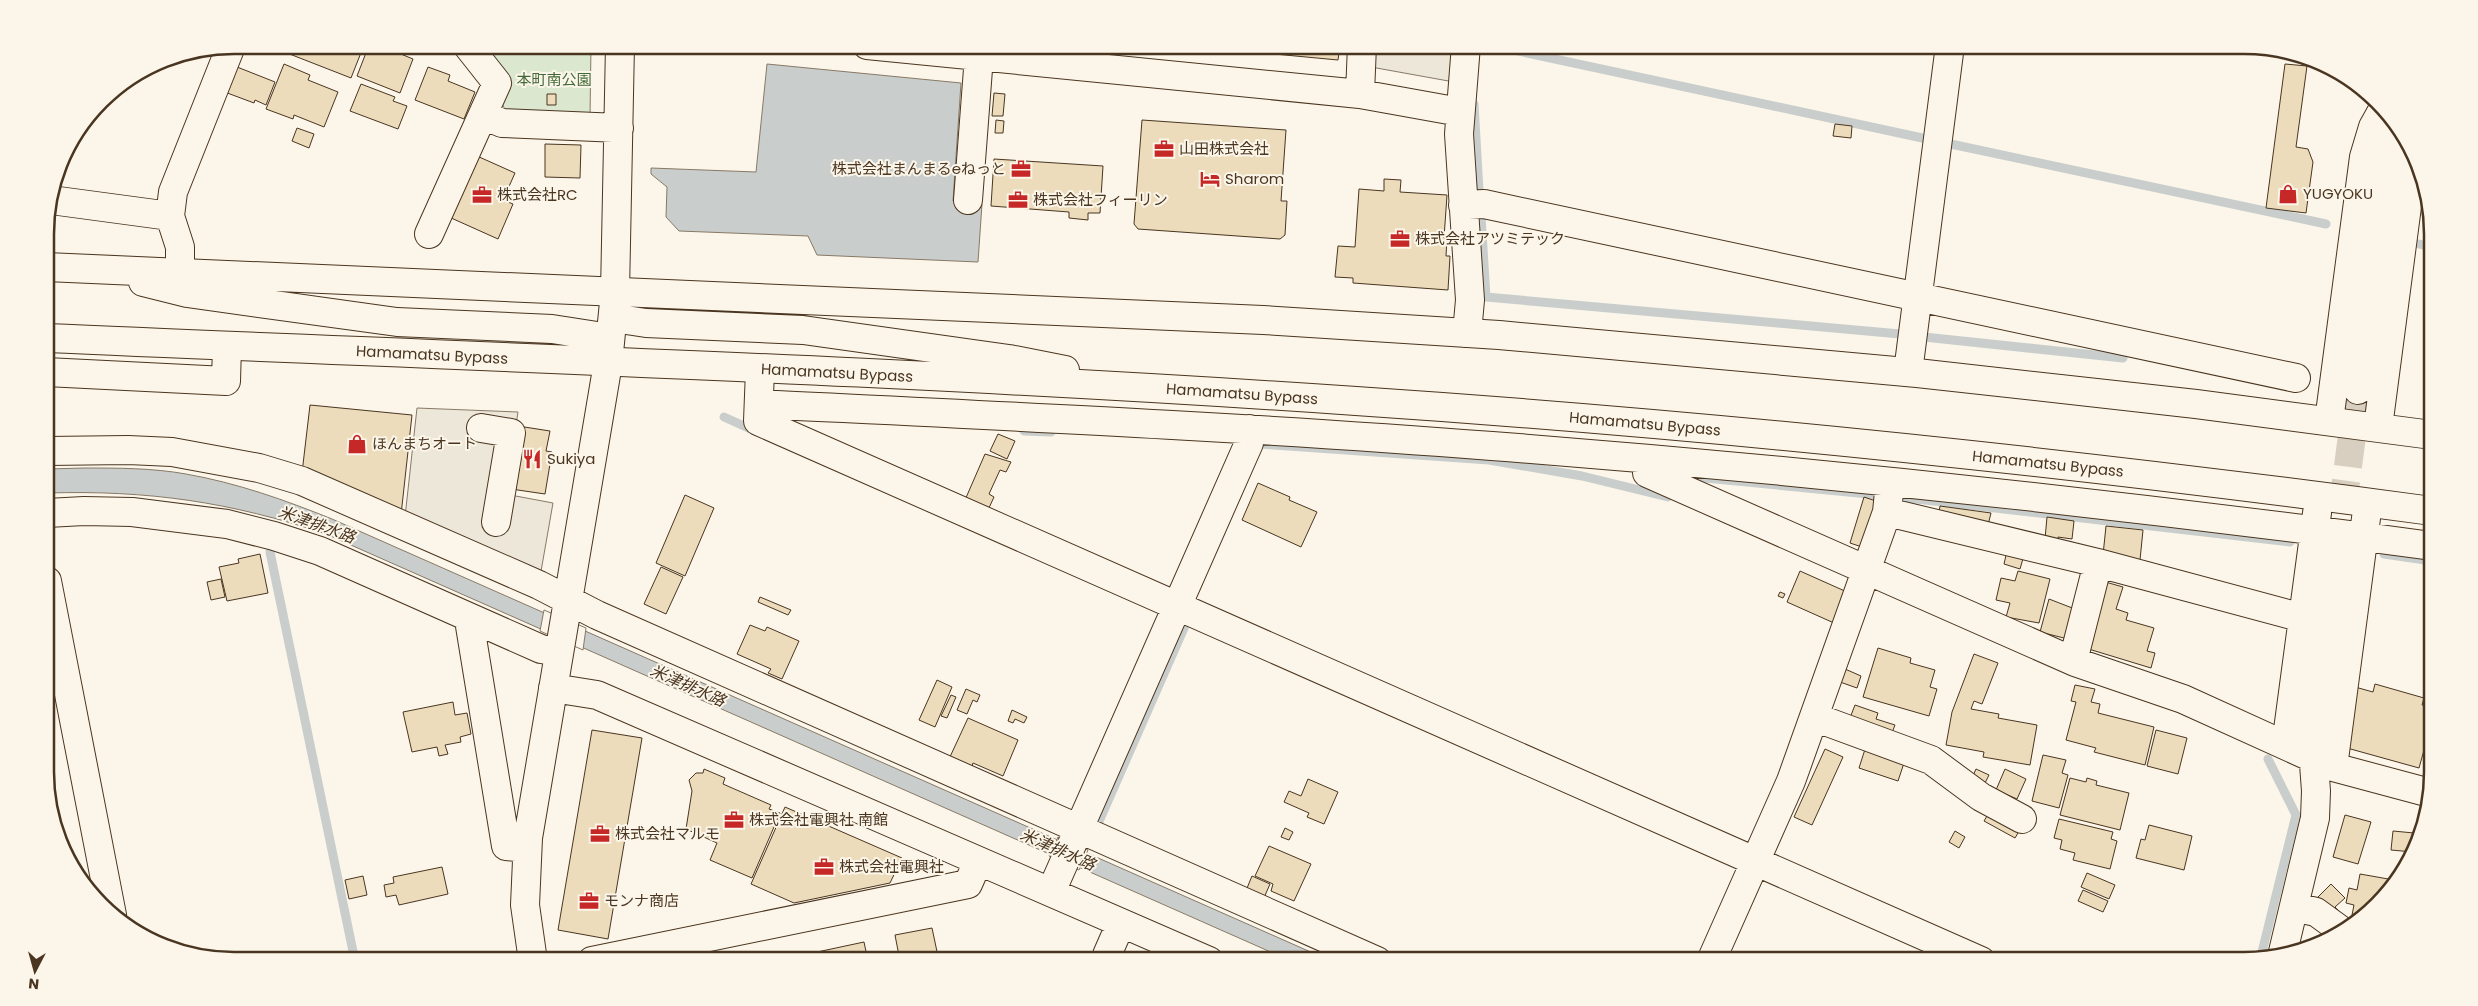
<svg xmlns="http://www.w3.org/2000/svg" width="2478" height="1006" viewBox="0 0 2478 1006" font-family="Poppins,'Noto Sans JP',sans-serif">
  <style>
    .green { fill: #dce7d0; stroke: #887966 }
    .parking { fill: #ede7d9; stroke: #887966 }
    .water { fill: #c9cecd; stroke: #887966 }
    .pier { fill: #fbf6e9; stroke: #887966 }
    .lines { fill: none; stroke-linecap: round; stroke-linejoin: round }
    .stream { stroke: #c9cecd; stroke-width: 9 }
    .building { fill: #ecdcbc; stroke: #4a3520 }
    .minor-tunnel { stroke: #d8cfc1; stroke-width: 28; stroke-dasharray: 28 14; stroke-linecap: butt }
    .minor-casing { stroke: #4a3520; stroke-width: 30 }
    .highway-casing { stroke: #4a3520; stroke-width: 30 }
    .minor { stroke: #fbf6e9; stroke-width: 28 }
    .highway { stroke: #fbf6e9; stroke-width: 28 }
    .labels { text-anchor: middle; stroke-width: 4; stroke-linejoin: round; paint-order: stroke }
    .park-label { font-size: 15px; fill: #436837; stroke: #fbf6e9 }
    .poi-label { font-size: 15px; fill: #4a3520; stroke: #fbf6e9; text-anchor: start }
    .street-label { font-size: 15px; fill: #4a3520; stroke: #fbf6e9 }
    .water-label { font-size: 16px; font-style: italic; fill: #4a3520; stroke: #fbf6e9 }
    .rim { fill: none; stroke: #4a3520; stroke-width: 2.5 }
  </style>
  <rect width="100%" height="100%" fill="#fbf6e9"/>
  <path class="green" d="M480 45H591L590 117 508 114 500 101Z"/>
  <path class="parking" d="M1372 45H1457L1454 82 1371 67Z
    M417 408 518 412 505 494 553 503 540 577 405 517Z"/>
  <path class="water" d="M767 64 961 83 953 201 982 204 978 262 817 255 808 236 679 231 666 217 667 187 651 174V168L756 172Z
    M84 468C118 468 153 468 186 474 237 483 285 500 332 519L1331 961H1291L326 534C231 502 148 490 47 493V469Z"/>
  <path class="pier" d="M544 610 586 628 583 650 540 631Z
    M1058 837 1088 850 1079 870 1049 856Z"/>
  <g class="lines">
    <path class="stream" d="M1490 45 1927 139
      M1474 104 1479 191
      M1946 143 2326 224
      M1481 216 1486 297 1900 334
      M2419 244 2431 247
      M1924 337 2123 358
      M724 417 755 431
      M1024 431 1051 432
      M1260 444 1489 460 1582 476 1668 497
      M1695 477 1879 495
      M1899 497 2290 542
      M270 552 355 961
      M2384 554 2432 561
      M1097 826 1188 619
      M2260 960 2296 815 2268 759"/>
  </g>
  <path class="building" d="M290 45H364L351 78 287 53Z
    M369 45H379L413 59 400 93 357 76Z
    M1200 45H1340L1338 60 1200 47Z
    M284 64 310 75 308 80 338 92 324 127 294 115 293 119 266 109Z
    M2285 64 2307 66 2296 147 2308 149 2313 162 2306 213 2266 208Z
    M232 65 275 82 266 105 255 100 254 103 222 91Z
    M428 67 450 75 448 81 475 92 464 119 415 100Z
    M361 84 395 97 393 101 407 106 398 129 350 111Z
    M994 93 1005 94 1003 116H992Z
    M547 94H556V105H547Z
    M996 120 1004 121 1003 133H995Z
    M1142 120 1286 130 1281 201H1287L1285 235 1280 239 1138 229 1134 224Z
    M1835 124 1852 126 1851 138 1833 136Z
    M297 128 314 134 309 148 292 141Z
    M545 144 581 145 580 178 545 177Z
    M477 156 515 173 503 200 513 204 498 239 449 217Z
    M994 159 1103 166 1100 213H1088V220L1069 218V212L991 206Z
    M1384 179 1401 180 1400 192 1447 195 1444 238H1447L1446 256H1450L1448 290 1353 283V278L1335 277 1338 246 1355 247 1359 189 1384 191Z
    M310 405 412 415 401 515 302 473Z
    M518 426 550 431 546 451 552 452 545 494 511 489Z
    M998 434 1015 441 1007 459 990 451Z
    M985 454 1011 462 1006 472 1000 470 989 494 994 497 988 510 965 500Z
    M1258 483 1290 497 1289 500 1317 512 1301 547 1242 520Z
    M685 495 714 508 685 576 656 563Z
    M1864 497 1876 501 1862 547 1850 543Z
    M1940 506 1991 513 1987 529 1938 518Z
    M2047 517 2074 521 2072 539 2058 537V541L2045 539Z
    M2106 526 2143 530 2140 560 2103 555Z
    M2007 551 2024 555 2020 569 2004 564Z
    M260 554 268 593 227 601 219 567 239 563 238 559Z
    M661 567 683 577 666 614 644 604Z
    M1800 571 1847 592 1834 623 1787 602Z
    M2018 571 2050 579 2039 623 2006 617 2010 603 1996 600 2001 578 2015 581Z
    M221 579 225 597 211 600 207 582Z
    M2102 581 2123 587 2116 609 2128 613 2126 620 2154 628 2147 651 2155 653 2151 668 2082 647Z
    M1780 592 1785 594 1783 598 1778 596Z
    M760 597 791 610 788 615 758 602Z
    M2049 599 2080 611 2072 640 2040 632Z
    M750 625 765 631 767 627 799 641 782 679 768 673 771 669 737 654Z
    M1878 648 1911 658 1910 663 1935 670 1930 687 1937 689 1929 716 1863 697Z
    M1974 654 1998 663 1982 704 1974 701 1971 709 1999 714 1998 718 2037 725 2030 765 1983 757 1984 752 1946 745 1952 712Z
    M1845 669 1861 676 1857 688 1840 682Z
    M937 680 952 687 935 727 919 720Z
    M2375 684 2424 698 2422 705 2433 708V718L2419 768 2347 748 2355 687 2373 692Z
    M2075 685 2095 689 2091 702 2100 704 2098 713 2154 727 2145 765 2094 752 2096 748 2066 740 2076 702 2071 701Z
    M966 689 980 695 977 702 973 700 967 714 957 710Z
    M951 695 956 697 947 718 941 716Z
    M453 702 455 715 467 713 471 734 460 737 461 742 445 745 448 754 439 756 437 747 412 752 403 712Z
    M1855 705 1878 713 1876 719 1895 725 1890 738 1848 723Z
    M1012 710 1027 717 1024 723 1015 719 1013 723 1008 721Z
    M968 718 1018 740 1003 776 973 763 971 769 949 759Z
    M592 730 642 738 608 939 558 930Z
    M2156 730 2187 738 2178 774 2147 766Z
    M1867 743 1906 757 1898 781 1859 768Z
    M1825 749 1843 757 1812 825 1794 817Z
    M2043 755 2066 760 2062 773 2068 775 2059 808 2032 801Z
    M704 769 725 778 723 784 771 805 769 809 780 813 752 878 710 860 717 843 686 829 692 791 689 780 696 773H703Z
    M1976 769 1989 775 1985 783 1972 778Z
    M2005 769 2026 779 2017 799 1996 790Z
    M2070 778 2086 782 2087 778 2097 781 2096 785 2129 793 2120 830 2060 815Z
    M1308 779 1338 792 1324 824 1307 817 1309 813 1284 802 1289 791 1301 796Z
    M785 807 902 858 890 883 794 903 751 884Z
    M1990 811 2021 828 2015 838 1984 821Z
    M2345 815 2371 822 2358 864 2333 857Z
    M2059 819 2113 832 2111 839 2117 841 2110 869 2073 860 2075 853 2060 849 2062 840 2054 838Z
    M2149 825 2192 836 2184 870 2136 858 2141 839 2145 840Z
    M1285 828 1293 832 1289 840 1281 837Z
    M1955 831 1965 837 1959 848 1949 842Z
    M2393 831 2414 833V839L2419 840 2413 852 2391 850Z
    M1269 846 1311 864 1294 901 1271 891 1273 884 1255 876Z
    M442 867 448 894 399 905 396 895 386 897 384 885 394 883 393 877Z
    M2087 873 2115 885 2109 899 2081 887Z
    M2360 874 2394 880 2395 885 2359 922 2352 926 2350 925 2354 905 2346 903 2349 888 2357 890Z
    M363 876 367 895 349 899 345 880Z
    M1252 876 1270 884 1263 900 1245 893Z
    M2331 884 2345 898 2335 907 2339 911 2336 915 2318 897Z
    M2083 890 2108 901 2103 912 2078 901Z
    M932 928 939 961H900L895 935Z
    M2312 940 2322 942 2310 948Z
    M864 942 868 961H789V958Z"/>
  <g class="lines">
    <path class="minor-tunnel" d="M2337 550 2358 390"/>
    <defs>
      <path id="minor" d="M867 45 1360 94 1460 112
        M1466 45 1459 134 1470 300 1467 333
        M1360 94 1362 45
        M483 115 502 123 619 128
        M51 200 170 216 180 247V272
        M968 200 979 56
        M1463 205 1484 204 2296 378
        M170 216 173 192 231 46
        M429 234 497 83 467 45
        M760 370 758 421 1981 961
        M46 372 226 381 227 346
        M1908 372 1950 45
        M2358 390 2385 186 2400 128
        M759 404C1003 416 1248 427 1492 446 1806 470 2120 504 2432 546
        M2329 421 2364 157 2373 127 2383 109
        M2378 427 2414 153
        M481 428 511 433 496 522
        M47 451 128 450 172 452 259 468 302 481 539 585 597 615 1377 961
        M1648 459 1647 473 2075 662 2183 699 2333 767 2430 793
        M1887 512 2098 563 2303 618
        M47 513 84 511 132 512 227 524 274 536 320 551 541 649 559 652
        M47 581 112 915
        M473 619 470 626 506 846 527 848
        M2073 661 2098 563
        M553 688 597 695 1209 961
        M1814 717 1931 760 1981 797 2022 819
        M2286 745 2317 513
        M2333 767 2368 503
        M1051 892 1249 443V429
        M2294 907 2316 912 2342 931
        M2282 956 2315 818 2316 791 2312 737 2337 550
        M533 961 525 905 528 838 608 363 615 292 620 45
        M592 961 968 884 978 861
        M1109 961 1107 955 1121 923
        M1711 961 1791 781 1887 512 1890 482"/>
      <path id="highway" d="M46 267 1263 320 1499 335 1917 373 2196 404 2432 435
        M143 282 187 293 397 322 552 329 610 338
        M613 318 646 323 803 330 1009 359 1065 370
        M46 338C482 357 920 371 1356 401 1716 425 2075 463 2432 511"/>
    </defs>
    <use href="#minor" class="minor-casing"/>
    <use href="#highway" class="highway-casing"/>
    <use href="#minor" class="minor"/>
    <use href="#highway" class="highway"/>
  </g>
  <defs>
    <symbol id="office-bare" viewBox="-9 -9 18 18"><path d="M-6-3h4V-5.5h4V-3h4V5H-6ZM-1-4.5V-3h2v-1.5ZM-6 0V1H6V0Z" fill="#c62828" stroke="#fbf6e9" stroke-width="2.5" paint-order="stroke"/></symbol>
    <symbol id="hotel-bare" viewBox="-9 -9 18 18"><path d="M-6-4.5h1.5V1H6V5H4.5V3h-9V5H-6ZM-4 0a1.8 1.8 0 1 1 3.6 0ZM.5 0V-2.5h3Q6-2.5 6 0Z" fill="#c62828" stroke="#fbf6e9" stroke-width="2.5" paint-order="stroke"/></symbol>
    <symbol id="shop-bare" viewBox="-9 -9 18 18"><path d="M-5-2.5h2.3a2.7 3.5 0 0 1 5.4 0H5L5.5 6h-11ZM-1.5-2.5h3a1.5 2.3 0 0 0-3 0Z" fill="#c62828" stroke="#fbf6e9" stroke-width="2.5" paint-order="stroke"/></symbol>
    <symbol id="restaurant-bare" viewBox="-9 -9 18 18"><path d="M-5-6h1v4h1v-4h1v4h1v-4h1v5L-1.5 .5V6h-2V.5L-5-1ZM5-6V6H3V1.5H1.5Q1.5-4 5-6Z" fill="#c62828" stroke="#fbf6e9" stroke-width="2.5" paint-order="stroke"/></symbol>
  </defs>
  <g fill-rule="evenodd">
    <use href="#office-bare" x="1150" y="135" width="28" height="28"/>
    <use href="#office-bare" x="1007" y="155" width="28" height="28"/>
    <use href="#hotel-bare" x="1196" y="165" width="28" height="28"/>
    <use href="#shop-bare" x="2274" y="180" width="28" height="28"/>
    <use href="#office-bare" x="468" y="181" width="28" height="28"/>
    <use href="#office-bare" x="1004" y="186" width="28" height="28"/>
    <use href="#office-bare" x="1386" y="225" width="28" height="28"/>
    <use href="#shop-bare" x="343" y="430" width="28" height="28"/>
    <use href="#restaurant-bare" x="518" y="445" width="28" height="28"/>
    <use href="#office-bare" x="720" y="806" width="28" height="28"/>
    <use href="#office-bare" x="586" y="820" width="28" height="28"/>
    <use href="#office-bare" x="810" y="853" width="28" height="28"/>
    <use href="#office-bare" x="575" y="887" width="28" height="28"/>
  </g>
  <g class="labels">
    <g class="park-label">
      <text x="554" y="85">本町南公園</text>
    </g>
    <g class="poi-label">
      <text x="1179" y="154">山田株式会社</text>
      <text x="1006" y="174" text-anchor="end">株式会社まんまるeねっと</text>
      <text x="1225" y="184">Sharom</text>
      <text x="2303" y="199">YUGYOKU</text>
      <text x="497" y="200">株式会社RC</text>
      <text x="1033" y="205">株式会社フィーリン</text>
      <text x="1415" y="244">株式会社アツミテック</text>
      <text x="372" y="449">ほんまちオート</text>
      <text x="547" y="464">Sukiya</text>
      <text x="749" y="825">株式会社電興社 南館</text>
      <text x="615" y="839">株式会社マルモ</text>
      <text x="839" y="872">株式会社電興社</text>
      <text x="604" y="906">モンナ商店</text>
    </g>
    <g class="street-label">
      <text transform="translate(432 355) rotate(3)" y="5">Hamamatsu Bypass</text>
      <text transform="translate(837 373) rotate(3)" y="5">Hamamatsu Bypass</text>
      <text transform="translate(1242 394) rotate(4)" y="5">Hamamatsu Bypass</text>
      <text transform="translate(1645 424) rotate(5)" y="5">Hamamatsu Bypass</text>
      <text transform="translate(2048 464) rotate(6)" y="5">Hamamatsu Bypass</text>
    </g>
    <g class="water-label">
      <text transform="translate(317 524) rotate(20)" y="6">米津排水路</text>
      <text transform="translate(688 685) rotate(24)" y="6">米津排水路</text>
      <text transform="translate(1058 849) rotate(24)" y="6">米津排水路</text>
    </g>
  </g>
  <path d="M0 0H2478V1006H0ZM234 54H2244A180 180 0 0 1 2424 234V772A180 180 0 0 1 2244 952H234A180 180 0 0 1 54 772V234A180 180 0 0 1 234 54Z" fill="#fbf6e9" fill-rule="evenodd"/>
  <path class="rim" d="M234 54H2244A180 180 0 0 1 2424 234V772A180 180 0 0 1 2244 952H234A180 180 0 0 1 54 772V234A180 180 0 0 1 234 54Z"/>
  <g transform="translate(35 971) rotate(186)" stroke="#fbf6e9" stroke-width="4" paint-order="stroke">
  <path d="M0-4L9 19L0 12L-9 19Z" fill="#4a3520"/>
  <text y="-8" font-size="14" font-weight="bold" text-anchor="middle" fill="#4a3520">N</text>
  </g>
</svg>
